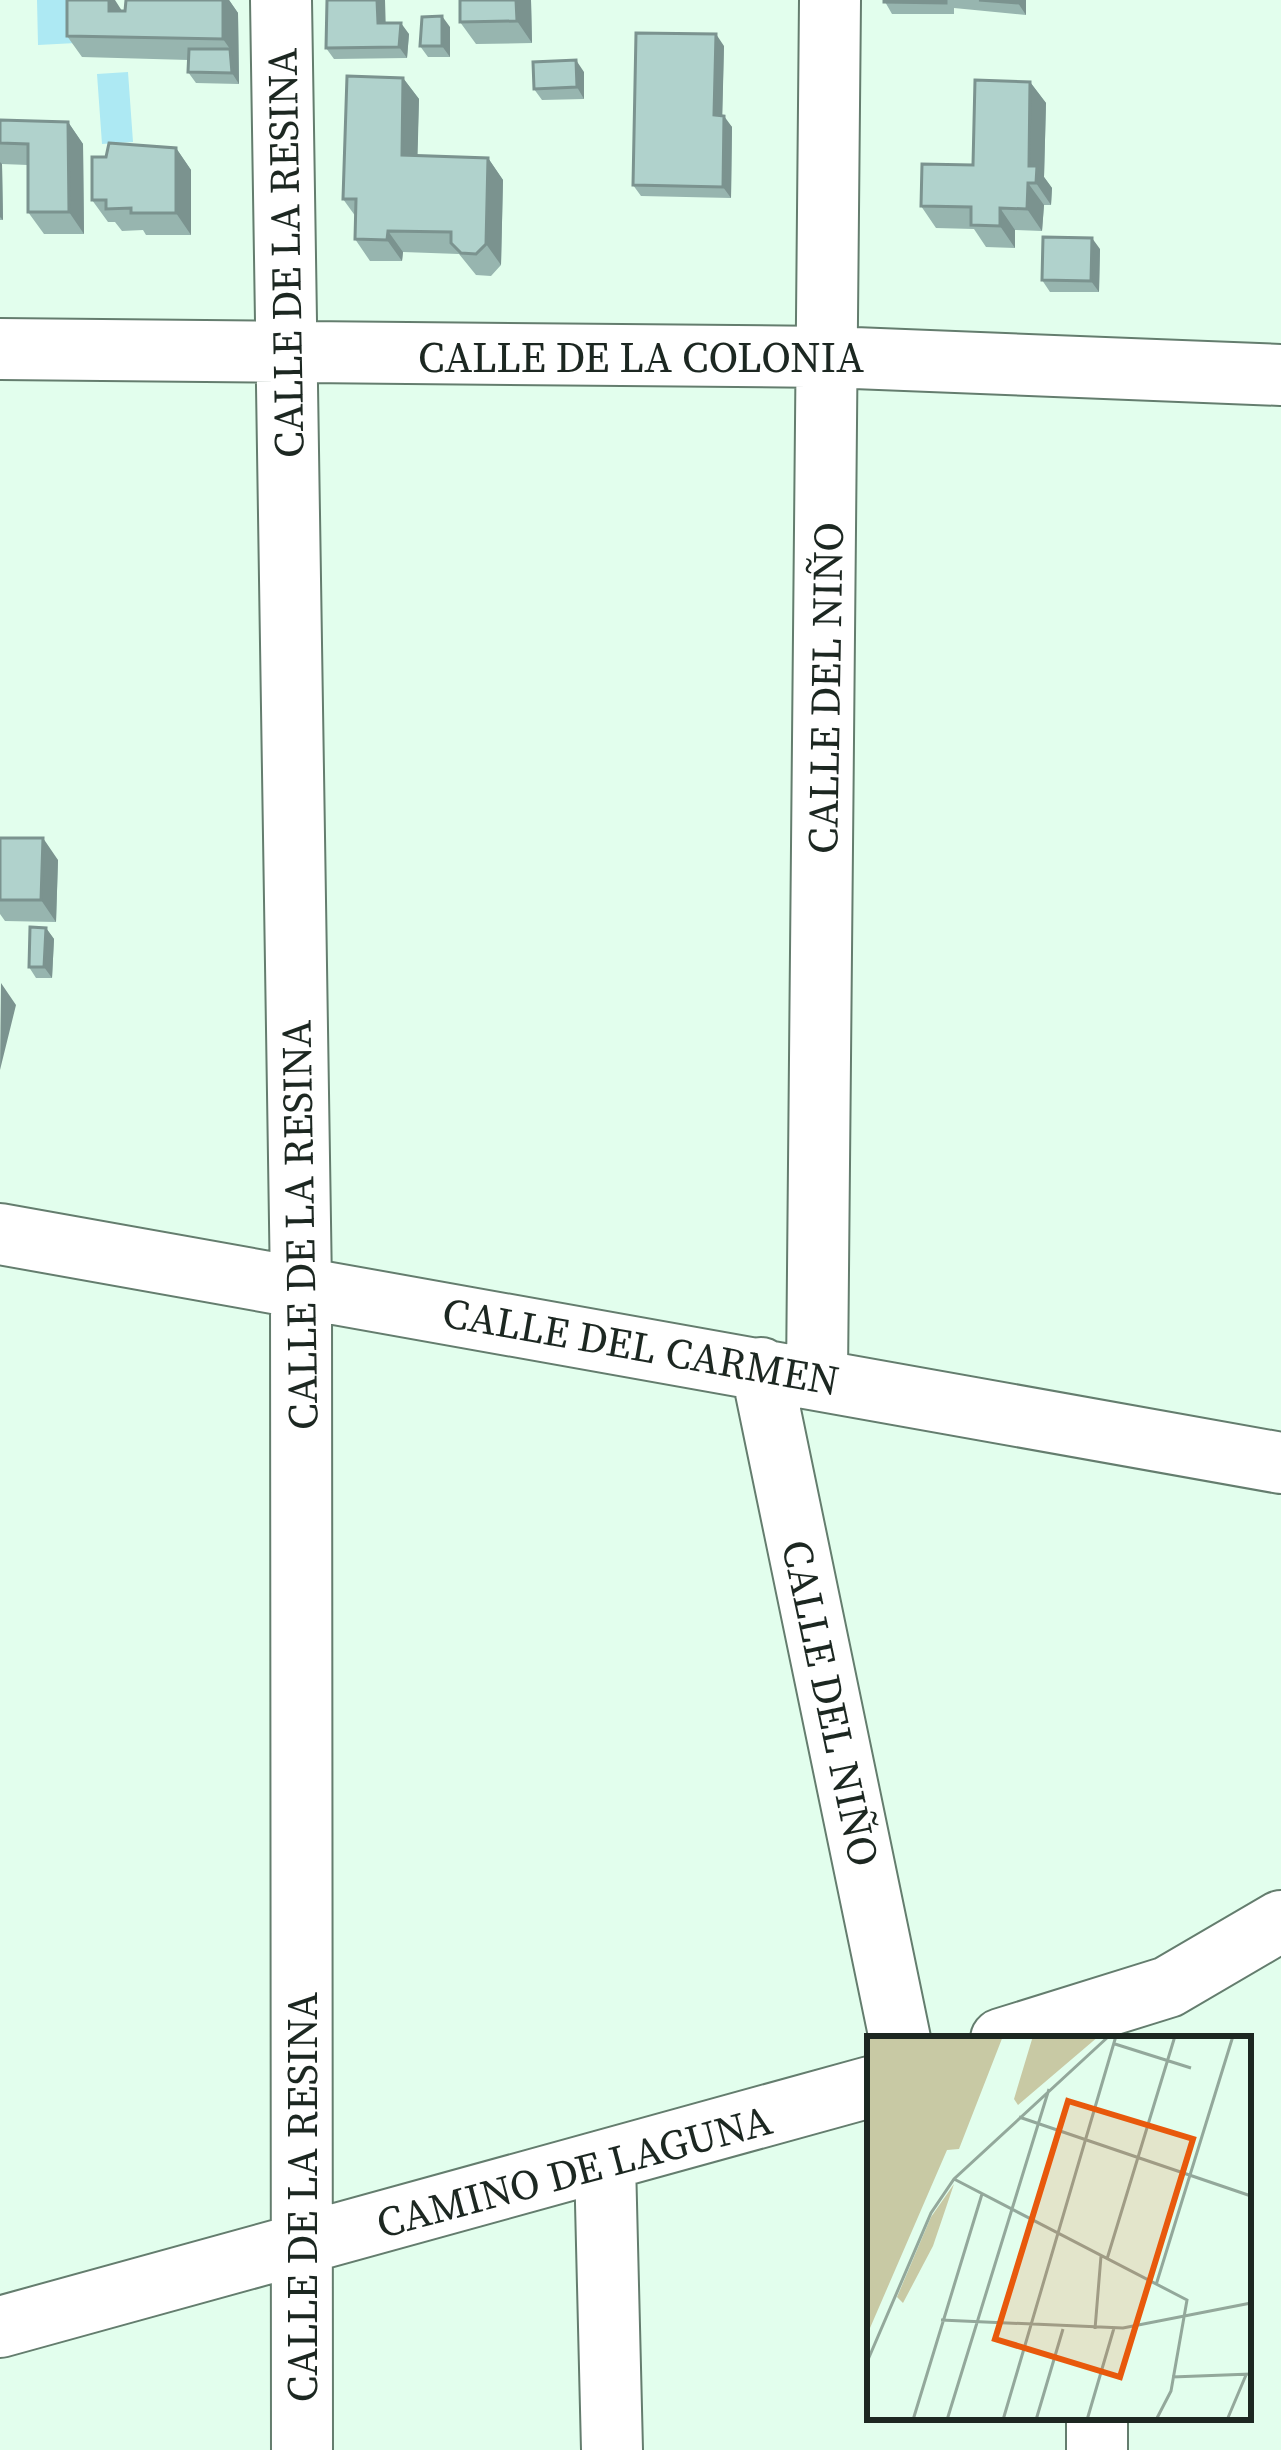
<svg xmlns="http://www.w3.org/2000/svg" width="1281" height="2450" viewBox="0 0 1281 2450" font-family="'Source Serif 4',serif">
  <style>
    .water { fill: #ade9f3 }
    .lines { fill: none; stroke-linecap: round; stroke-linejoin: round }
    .minor-casing { stroke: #647d6e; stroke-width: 64 }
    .minor { stroke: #fff; stroke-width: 60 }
    .wall { fill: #97b5af }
    .shaded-wall { fill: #7b938f }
    .building { fill: #b0d2cc; stroke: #7b938f; stroke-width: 3 }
    .labels { text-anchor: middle; stroke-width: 9; stroke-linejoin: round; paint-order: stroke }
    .street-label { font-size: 42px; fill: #1c2721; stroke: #fff }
    .inset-road { fill: none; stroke: #93a89b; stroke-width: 3 }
    .view { fill: #e8590c; fill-opacity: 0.15; stroke: #e8590c; stroke-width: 6 }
    .inset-edge { fill: none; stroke: #1c2721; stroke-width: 6 }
  </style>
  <rect width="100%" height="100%" fill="#e2feed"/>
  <path class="water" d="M37 0H75L76 43 38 45Z
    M128 72 133 142 102 144 97 74Z"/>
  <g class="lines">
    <defs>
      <path id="minor" d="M281 0 301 1286 302 2450
        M0 349 829 357 1281 375
        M0 1234 1281 1463
        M761 1368 900 2039
        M817 1376 830 0
        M1001 2039 1168 1987 1281 1921
        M605 2162 612 2450
        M0 2327 870 2087
        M1097 2417V2450"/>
    </defs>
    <use href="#minor" class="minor-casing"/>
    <use href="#minor" class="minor"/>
  </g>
  <path class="wall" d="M126 0H229L238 13 239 84 196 83 188 72 189 60 82 57 67 36 125 11Z
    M327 0H385V23L409 34 407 58 334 59 326 48Z
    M531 0 532 43 476 44 460 22Z
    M884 0H1026V15L954 8V14H892Z
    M450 27V57H428L420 46Z
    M724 46 722 116 732 127 731 198 641 196 633 185Z
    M584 72V99L542 100 534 89Z
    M403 78 419 99 417 156 488 158 503 180 501 265 491 276 476 275 459 254 403 252 402 261H370L355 239 356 217 343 199Z
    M1030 82 1046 103 1044 177 1052 188 1051 205H1044L1042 231 1015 230V248L986 247 974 229 936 228 921 206 973 165Z
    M0 120 68 122 83 144 84 234H44L28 212V165L2 164 3 220H0Z
    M176 148 191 170V235H146L143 230 122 231 115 222H108L92 200 106 157Z
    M1100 249 1099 292H1050L1042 280Z
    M0 838 58 860 56 922 5 921 0 914Z
    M46 928 54 939 52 978H36L29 967Z"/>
  <path class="shaded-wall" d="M109 0H115L124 14 109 11Z
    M223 0H229L238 13 239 84 232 73 230 49 223 39Z
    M377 0H385L386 34 378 23Z
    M516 0H531L532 43 517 21Z
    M1018 0H1026V15L1018 3Z
    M442 16 450 27V57L442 46Z
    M401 23 409 34 407 58 399 47Z
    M716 34 724 46 722 127 714 115Z
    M576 60 584 72V99L577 87Z
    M403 78 419 99 417 177 402 155Z
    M1030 82 1046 103 1044 177 1052 188 1051 205 1036 183 1029 166Z
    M724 116 732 127 731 198 723 187Z
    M68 122 83 144 84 234 69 212Z
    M176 148 191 170V235L176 213Z
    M488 158 503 180 501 265 486 244Z
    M0 162 2 164 3 220 0 217Z
    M1028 183 1044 205 1042 231 1027 209Z
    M1000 208 1015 230V248L1000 226Z
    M388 231 403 252 402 261 387 240Z
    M1092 238 1100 249 1099 292 1091 281Z
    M43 838 58 860 56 922 41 900Z
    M46 928 54 939 52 978 44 967Z
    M1 983 16 1005 0 1070Z"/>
  <path class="building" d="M67 0H109V11H125L126 0H223V39L67 36Z
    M327 0H377L378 23H401L399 47 326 48Z
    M460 0H516L517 21 460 22Z
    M884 0H946V3L884 2Z
    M979 0H1018V3Z
    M442 16V46H420L422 17Z
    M636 33 716 34 714 115 724 116 723 187 633 185Z
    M189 49H230L232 73 188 72Z
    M576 60 577 87 534 89 533 62Z
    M347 76 403 78 402 155 488 158 486 244 476 254 461 253 451 243V232L388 231 387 240 355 239 356 199H343Z
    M975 80 1030 82 1029 166H1037L1036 183H1028L1027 209 1000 208V226L971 225V207L921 206 922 164 973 165Z
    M0 120 68 122 69 212H28V144L0 143Z
    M109 143 176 148V213H131V208L106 209V200H92V157H106Z
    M1043 237 1092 238 1091 281 1042 280Z
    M0 838H43L41 900H0Z
    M30 927 46 928 44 967H29Z"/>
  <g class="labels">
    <g class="street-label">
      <text transform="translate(285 253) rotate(-91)" y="15">CALLE DE LA RESINA</text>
      <text x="641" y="372">CALLE DE LA COLONIA</text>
      <text transform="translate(825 688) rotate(-89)" y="15">CALLE DEL NIÑO</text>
      <text transform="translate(299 1225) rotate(-91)" y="15">CALLE DE LA RESINA</text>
      <text transform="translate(641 1346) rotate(10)" y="15">CALLE DEL CARMEN</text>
      <text transform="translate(831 1703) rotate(78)" y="15">CALLE DEL NIÑO</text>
      <text transform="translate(574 2171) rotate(-15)" y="15">CAMINO DE LAGUNA</text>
      <text transform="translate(302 2197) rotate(-90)" y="15">CALLE DE LA RESINA</text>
    </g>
  </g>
  <g transform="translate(867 2036)">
    <rect width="384" height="384" fill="#e2feed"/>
    <path d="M0 0H136L92 113 80 114 0 299ZM166 0H232L151 69 147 63ZM87 148 66 210 36 267 30 261 64 181Z" fill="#c8c9a4"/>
    <path class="inset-road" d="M248 8 324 32M152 81 384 160M87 143 320 264 304 355 289 384M240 223 308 0M289 249 366 0M74 284 256 292 384 267M228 293 234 220M0 326 64 177 87 143 242 0M305 341 384 338M46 384 115 158M80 384 182 53M136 384 249 0M169 384 196 293M220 384 247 292M360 384 379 339"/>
    <path class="view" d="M201 65 326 103 253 341 128 303Z"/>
    <rect width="384" height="384" class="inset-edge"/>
  </g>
</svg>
